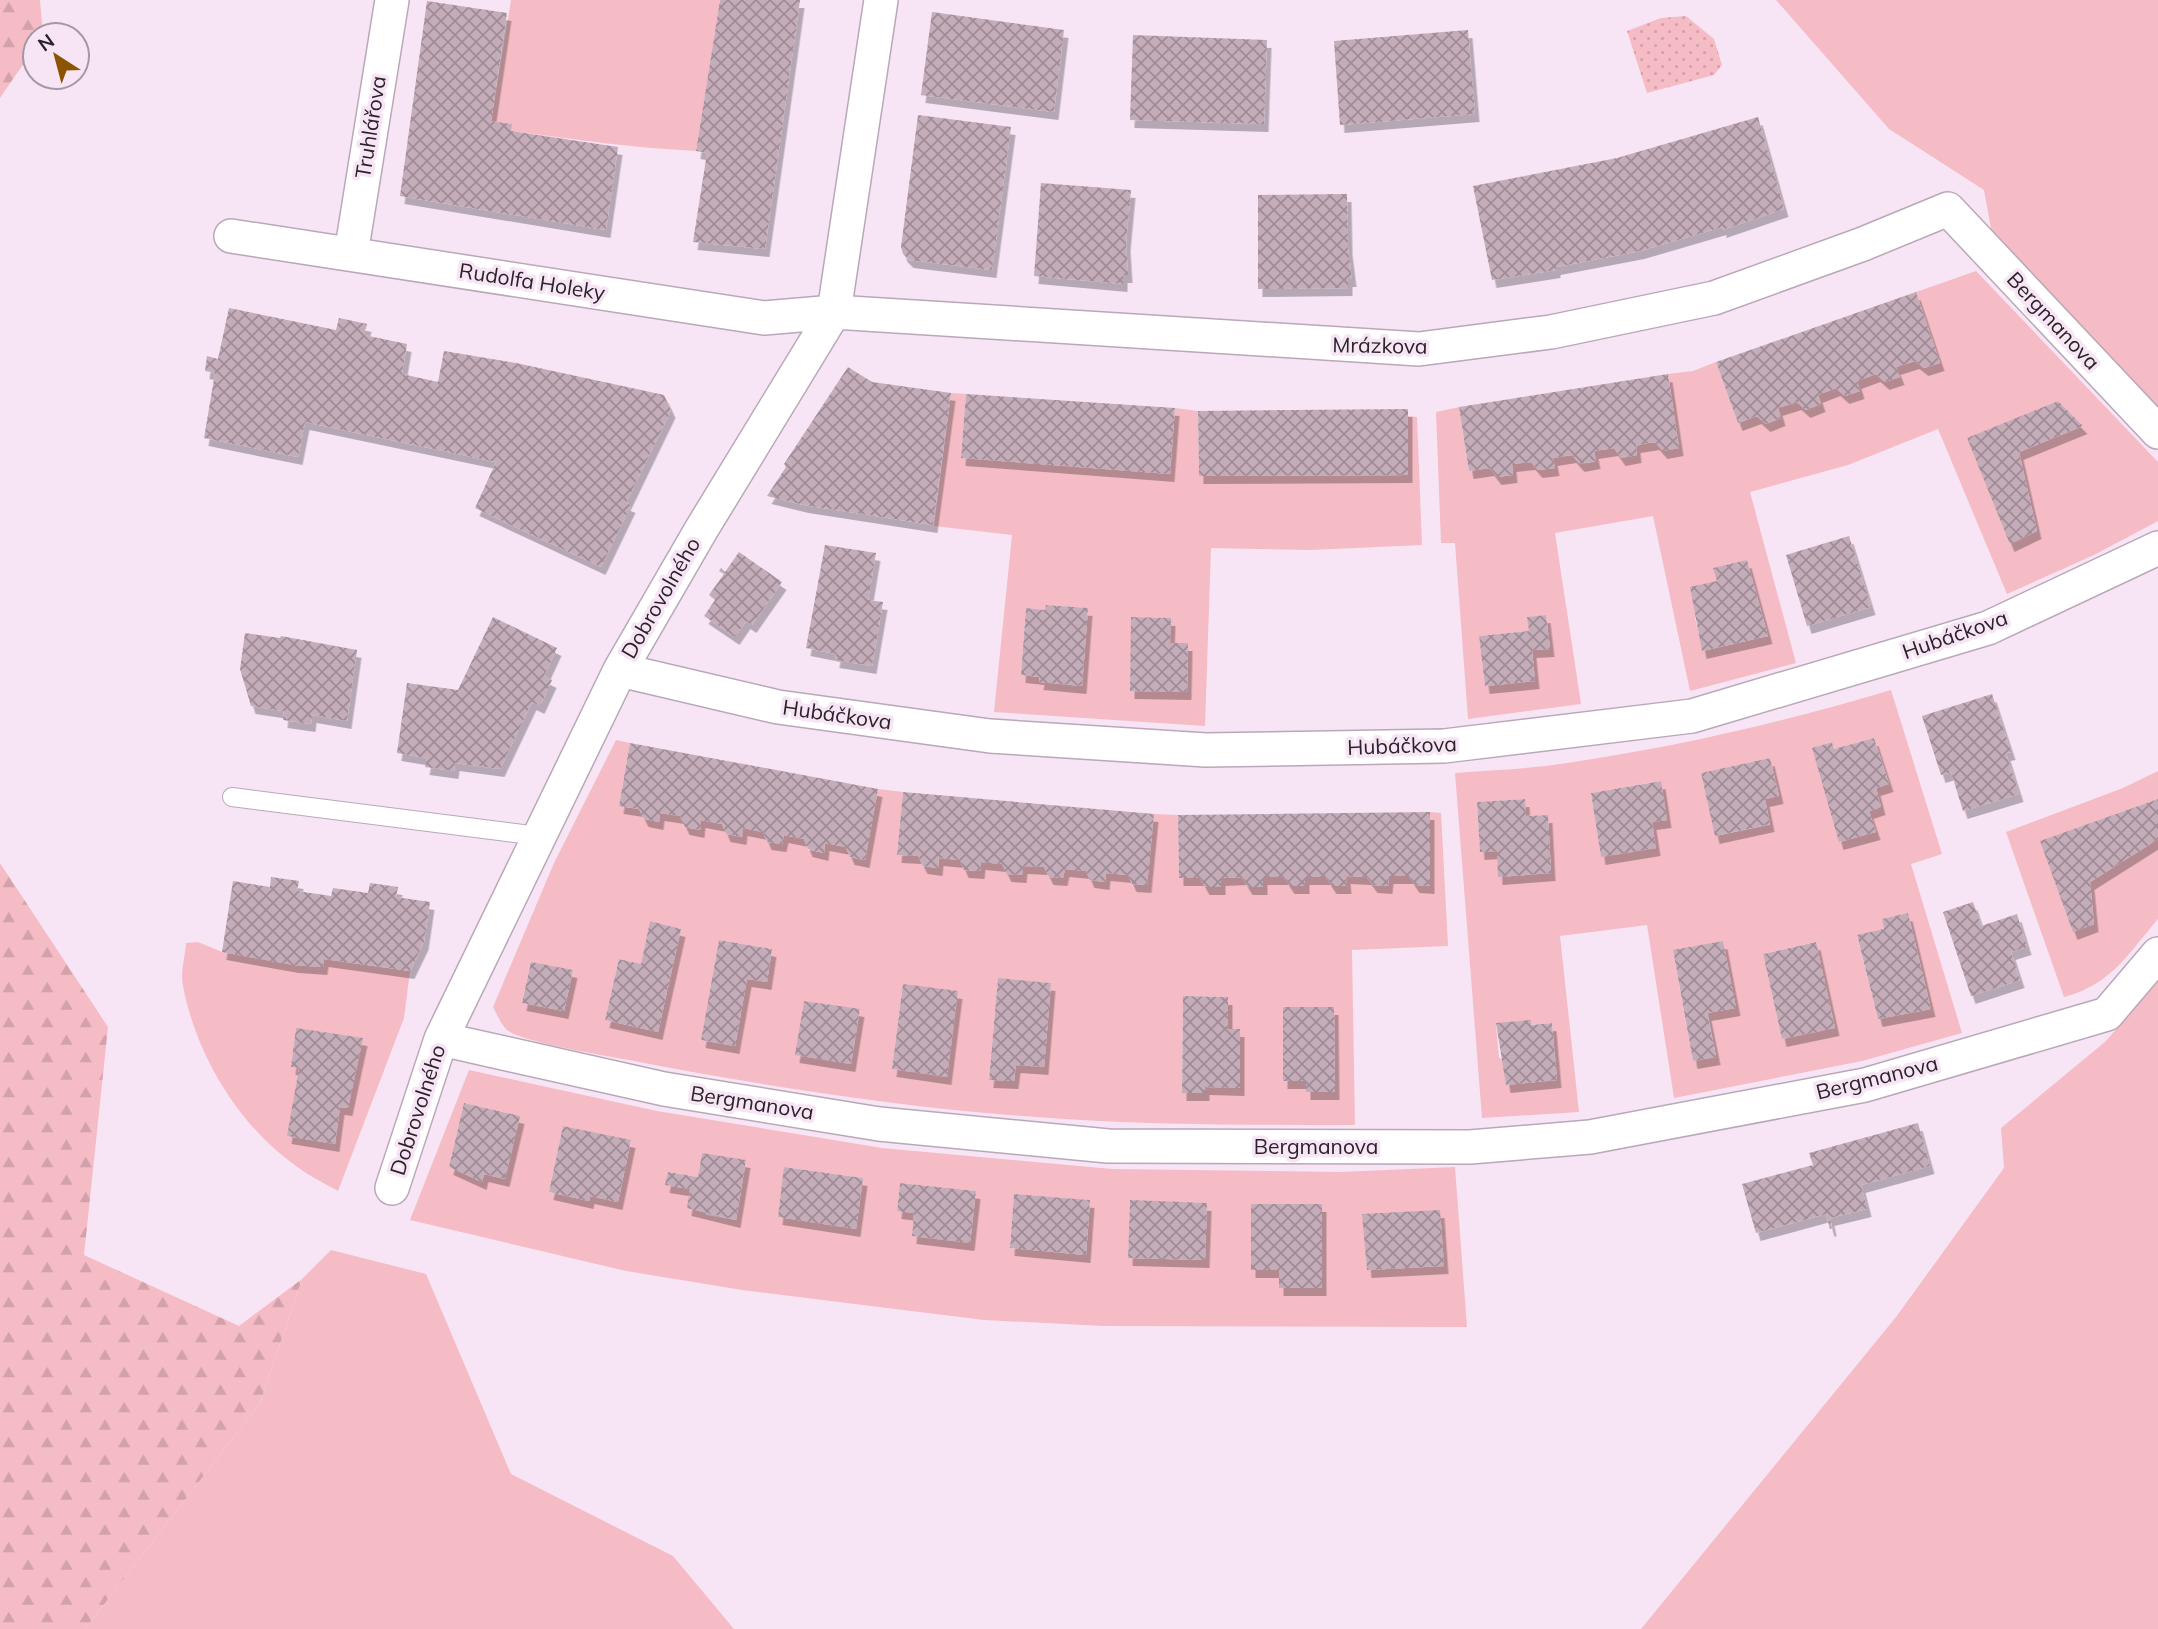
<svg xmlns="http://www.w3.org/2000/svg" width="2158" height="1629" viewBox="0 0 2158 1629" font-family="Mulish,sans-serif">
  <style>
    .green { fill: #f5bcc5; fill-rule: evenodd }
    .forest { fill: url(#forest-firs) }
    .park { fill: url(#park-dots) }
    .building { fill: url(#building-cross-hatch); filter: url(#shadow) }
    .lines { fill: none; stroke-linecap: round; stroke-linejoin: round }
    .service-casing { stroke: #b9a8b8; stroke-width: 20 }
    .minor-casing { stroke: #b9a8b8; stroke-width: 36 }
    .service { stroke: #fff; stroke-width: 18 }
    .minor { stroke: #fff; stroke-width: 33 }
    .labels { text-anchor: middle; stroke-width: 7; stroke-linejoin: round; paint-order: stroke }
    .street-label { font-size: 21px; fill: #2a2329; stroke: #f7e5f5 }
  </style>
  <defs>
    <pattern id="forest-firs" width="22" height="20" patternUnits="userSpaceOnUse" patternTransform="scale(1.75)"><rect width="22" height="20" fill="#f5bcc5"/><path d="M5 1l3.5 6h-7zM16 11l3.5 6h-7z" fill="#d2a1a9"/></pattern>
    <pattern id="park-dots" width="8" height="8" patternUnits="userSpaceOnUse" patternTransform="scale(1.75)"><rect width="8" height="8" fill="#f5bcc5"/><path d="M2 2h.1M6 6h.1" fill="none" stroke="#d2a1a9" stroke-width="1.8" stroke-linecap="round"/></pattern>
    <pattern id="building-cross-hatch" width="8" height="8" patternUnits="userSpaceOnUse" patternTransform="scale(1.75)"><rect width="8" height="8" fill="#c4adb8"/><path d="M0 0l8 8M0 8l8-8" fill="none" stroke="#9f8c96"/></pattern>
    <filter id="shadow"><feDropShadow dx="4.5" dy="8" stdDeviation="0" flood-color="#0004"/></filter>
  </defs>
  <rect width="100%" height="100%" fill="#f7e5f5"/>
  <path class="green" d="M511 0H720L696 151C633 148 572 139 511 131V124L491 121Z
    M1776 0H2158V411L1992 234 1984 190 1889 129Z
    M1976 271 2158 462V521L2094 555 2007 594 1938 429 1848 465 1750 492 1796 663 1690 691 1653 516 1555 533 1581 704 1468 719 1455 543H1441L1436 412 1459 407 1469 471 1490 468 1497 477 1513 475 1512 464 1531 462 1539 470 1554 468 1553 458 1572 455 1580 464 1595 462 1594 451 1614 448 1622 458C1643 438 1652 441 1679 448L1668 374 1693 371 1716 362 1738 423 1757 416 1766 424 1781 418 1778 408 1797 402 1806 410 1818 395 1836 388 1845 396 1860 391 1857 381 1876 374 1885 382 1899 377 1896 367 1915 361 1924 368 1940 363 1916 292ZM2058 401 2083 426 2019 452 2037 531 2016 539 1967 439ZM1747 561 1768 636 1703 651 1695 618 1717 581 1714 568ZM1546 615 1550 648 1532 650 1535 681 1485 686 1479 636 1529 631 1528 617Z
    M951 393 966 394 961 458 1170 474 1175 408 1198 411 1199 476 1407 475 1408 416 1417 417 1422 545 1310 550 1211 548 1205 726 994 712 1012 535 934 526ZM1046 605 1088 608 1082 686 1040 682 1039 677 1021 675 1026 608 1045 610ZM1132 617 1170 618V643H1188L1187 692 1130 690Z
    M1891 690 1942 854 1911 864 1962 1033 1862 1061 1674 1098 1647 925 1560 936 1579 1112 1482 1118 1455 773C1492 770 1530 769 1567 763 1677 747 1784 722 1891 690ZM1874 738 1889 783 1876 788 1881 807 1869 811 1875 832 1840 842 1812 748 1832 742 1834 749ZM1770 758 1779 795 1765 799 1770 825 1716 836 1701 773ZM1660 781 1666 819 1652 822 1655 848 1601 856 1591 793ZM1524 799 1526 816 1548 815 1551 873 1499 877 1497 851H1480L1477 802ZM1908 913 1931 1009 1878 1019 1857 936 1884 929 1882 919ZM1723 941 1735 1008 1708 1013 1716 1056 1693 1061 1673 951ZM1815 942 1835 1027 1782 1039 1763 954ZM1531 1021V1025L1552 1023 1557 1080 1506 1085 1504 1059 1499 1058 1496 1024Z
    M616 740 630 743 619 806 639 809 644 819 659 822 660 813 680 816 685 827 699 830 701 820 722 824 726 834 741 837 743 828 763 832 767 842 782 844 784 835 804 839 808 850 824 853 825 843 846 847 850 857 864 860 878 789 903 792 897 855 918 856 923 866 938 868 939 858 960 860 965 870 980 871 981 862 1044 867 1049 877 1063 878 1065 869 1086 871 1090 880 1105 882 1106 873 1128 875 1132 884 1146 885 1154 814 1178 815 1179 877 1200 878 1205 887 1221 878 1242 877 1248 887 1263 877H1284L1290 886H1304L1305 877H1326L1332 886H1346V876L1367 877 1373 885 1388 886 1389 876H1409L1415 885 1429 886 1430 812 1441 813 1448 946 1352 950 1355 1125C1258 1125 1160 1125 1064 1119 918 1110 773 1088 629 1060 607 1056 521 1042 507 1030 501 1025 497 1014 493 1007L554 863ZM650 921 681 929 658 1032 605 1020 619 959 641 964ZM719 940 772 949 767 982 747 979 735 1046 701 1040ZM531 962 573 971 564 1011 522 1003ZM998 979 1051 983 1044 1067 1016 1065 1014 1081 989 1079ZM903 984 947 1076 892 1069ZM1183 996 1228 997V1029L1240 1030V1087H1205L1182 1092ZM804 1001 860 1010 851 1063 796 1055ZM1334 1007 1335 1092H1306V1081H1283V1008Z
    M2158 771V799L2041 841 2073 931 2094 924 2090 882 2158 839V919C2127 955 2112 984 2064 997L2006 832 2123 788Z
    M198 942 222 952 323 967 324 959 410 971 404 1018 338 1191C324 1183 309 1176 296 1166 239 1126 196 1055 183 986 180 974 185 957 186 943ZM296 1029 362 1038 348 1108 340 1107 335 1144 288 1136 299 1068 291 1067Z
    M2158 980V1629H1641L1896 1317 2004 1168 2001 1128 2106 1041Z
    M469 1070 657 1111 882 1148 1112 1169 1340 1172 1455 1167 1467 1327 1103 1326 984 1320 742 1290 626 1271 410 1220ZM464 1103 519 1116 504 1179 484 1174 482 1181 449 1167ZM563 1126 631 1141 618 1202 590 1196 589 1201 549 1192ZM702 1153 746 1161 736 1220 706 1215 690 1189 666 1185 668 1172 698 1177ZM785 1167 863 1178 856 1228 778 1217ZM900 1183 976 1191 970 1242 912 1236 914 1213 897 1210ZM1014 1194 1090 1200 1086 1255 1010 1248ZM1130 1201 1207 1203 1205 1260 1128 1258ZM1251 1204H1322V1288H1279V1270H1251ZM1363 1214 1443 1266 1367 1270Z
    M331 1250 426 1274 511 1474 673 1556 734 1629H85L260 1403 302 1279Z"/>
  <path class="forest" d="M0 0H40L43 35H35V47L0 98Z
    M0 863 108 1027 84 1255 239 1326 302 1279 260 1403 85 1629H0Z"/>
  <path class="park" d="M1686 16 1714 39 1722 65 1714 75 1647 93 1627 31 1661 18Z"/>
  <path class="building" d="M720 0H800L765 249 693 242 707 153 696 151Z
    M427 1 507 13 491 121 512 124 511 131 618 147 606 230 400 196Z
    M932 12 1064 30 1054 112 921 95Z
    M1468 30 1475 114 1340 125 1334 41Z
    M1133 35 1267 40 1264 124 1130 120Z
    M918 115 1011 127 992 270 909 260 903 254 901 247Z
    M1758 117 1784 209 1722 230V227L1640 251 1556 267V270L1492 280 1473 186 1617 158Z
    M1041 183 1131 190 1126 243 1128 275H1123V284L1034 276Z
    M1347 194 1348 247 1352 279H1348V288L1258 289V195Z
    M1916 292 1940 363 1924 368 1915 361 1896 367 1900 377 1885 382 1876 374 1857 381 1860 391 1845 396 1836 388 1818 395 1821 404 1806 410 1797 402 1778 408 1781 418 1766 424 1757 416 1738 423 1716 362Z
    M229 308 336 330 339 318 367 324 364 335 407 344 402 374 438 382 444 351 516 363 664 395 671 410 626 503 631 505 601 567 475 508 496 462 305 422 298 457 204 438 215 373 205 371 207 356 218 359Z
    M848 367 872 382 951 393 933 525 804 505 767 496 786 467 784 464Z
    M1668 374 1679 448 1663 451 1655 442 1636 445 1637 455 1621 458 1614 448 1594 451 1596 461 1580 464 1572 455 1553 458 1555 468 1538 470 1531 462 1512 464 1513 475 1497 477 1490 468 1469 471 1459 407Z
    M966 394 1175 408 1170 474 961 458Z
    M2058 401 2083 426 2019 452 2037 531 2010 544 1967 438Z
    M1408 409V475L1199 476 1198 411Z
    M1849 536 1871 607 1807 626 1786 555Z
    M825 545 876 553 868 600 883 602 872 666 835 660 836 654 806 648Z
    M739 552 782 582 752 625 746 621 735 637 704 616 715 600 709 595 724 574 719 571 721 568 725 572Z
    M1747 560 1768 636 1702 651 1690 587 1717 581 1713 568Z
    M1046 605 1088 608 1082 686 1039 682 1040 677 1021 675 1026 608 1045 610Z
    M1546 615 1550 649 1532 650 1535 681 1485 686 1479 636 1529 631 1527 617Z
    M493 617 557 648 544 676 552 680 540 706 532 702 500 769 455 763 454 771 425 767 427 758 397 753 407 683 458 690Z
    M1131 617 1171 618 1170 643H1188L1187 692 1130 691Z
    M245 633 280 638 281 636 357 650 347 721 312 715 311 724 283 720 284 711 251 706 240 669Z
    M1992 694 2011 752 2006 753 2019 794 1963 811 1951 772 1941 775 1922 716Z
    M1874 738 1889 784 1876 788 1881 807 1869 811 1876 832 1839 842 1812 748 1832 742 1834 749Z
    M630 743 878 789 865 860 850 857 846 847 825 843 824 853 808 849 804 839 784 835 782 844 767 842 763 832 743 828 742 837 726 834 722 824 701 820 700 830 685 827 680 816 660 813 659 822 644 819 639 809 619 806Z
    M1770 758 1779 796 1765 799 1770 824 1715 836 1701 773Z
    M1661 781 1667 820 1652 822 1656 848 1601 857 1591 793Z
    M903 792 1154 814 1147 885 1132 884 1128 875 1106 873 1105 882 1090 880 1086 871 1065 869 1063 878 1049 877 1044 867 1023 866 1022 875 1007 874 1002 864 981 862 980 871 964 870 960 860 939 858 938 868 923 866 918 856 897 855Z
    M1525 799 1526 816 1548 815 1551 873 1498 877 1497 851 1480 852 1477 802Z
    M2158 799V839L2090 882 2094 924 2073 932 2040 841Z
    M1430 812V886L1415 885 1409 876H1389L1388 886 1373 885 1367 877 1346 876 1347 886H1332L1326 877H1305V886H1290L1284 877H1263V887H1248L1242 877 1221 878V887H1205L1200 878H1179L1178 815Z
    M271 877 299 881 297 891 331 896 333 888 368 893 370 883 398 887 396 897 430 902 424 942 410 971 324 959 323 967 294 965 222 952 233 881 270 887Z
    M1973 902 1981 926 2017 914 2027 947 2011 952 2020 980 1971 996 1943 912Z
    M1908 913 1931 1009 1878 1019 1857 935 1884 929 1882 919Z
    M650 921 681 929 658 1032 605 1020 619 959 641 964Z
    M719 940 772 949 767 982 747 979 735 1046 701 1040Z
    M1723 941 1736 1008 1707 1013 1716 1057 1693 1061 1673 950Z
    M1816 942 1835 1028 1782 1039 1763 954Z
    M531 962 573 970 564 1011 522 1003Z
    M998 978 1051 983 1044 1067 1016 1065 1014 1081 989 1080Z
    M903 984 958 991 947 1077 892 1069Z
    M1183 996 1228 997V1029H1240V1088L1205 1087V1093H1182Z
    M804 1001 860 1009 851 1064 795 1055Z
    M1283 1007H1334L1335 1092H1306V1081H1283Z
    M1531 1020V1025L1552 1023 1557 1080 1506 1085 1496 1023Z
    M296 1028 363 1038 348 1108 340 1107 335 1144 287 1136 299 1068 291 1067Z
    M464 1103 520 1116 505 1179 484 1174 482 1182 449 1167Z
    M1918 1123 1930 1166 1861 1185 1867 1209 1830 1218 1832 1228 1830 1229 1826 1214 1756 1233 1742 1184 1813 1165 1809 1153Z
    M563 1126 631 1140 618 1202 590 1196 589 1201 549 1192Z
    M702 1153 746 1160 736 1220 687 1208 690 1189 665 1185 668 1172 698 1177Z
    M784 1167 863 1178 856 1229 778 1217Z
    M900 1183 976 1191 970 1243 912 1236 914 1213 897 1211Z
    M1014 1194 1090 1200 1086 1255 1010 1248Z
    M1130 1200 1207 1203 1205 1260 1128 1258Z
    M1251 1204H1322V1288H1279V1270H1251Z
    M1440 1210 1444 1266 1367 1270 1362 1214Z"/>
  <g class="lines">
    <defs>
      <path id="service" d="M232 797 538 836"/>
      <path id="minor" d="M231 236 764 318 834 312 1419 349 1551 332 1714 298 1863 244 1948 209 2158 432
        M351 254 392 0
        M620 670 778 707 990 736 1206 750 1444 746 1692 716 1988 628 2158 548
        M441 1039 664 1089 879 1124 1108 1146 1470 1147 1590 1137 1865 1085 2107 1014 2158 954
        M392 1188 441 1039 620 670 701 530 834 312 881 0"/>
    </defs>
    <use href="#service" class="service-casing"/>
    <use href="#minor" class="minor-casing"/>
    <use href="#service" class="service"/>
    <use href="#minor" class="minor"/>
  </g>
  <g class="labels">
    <g class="street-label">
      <text transform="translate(371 127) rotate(-81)" y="7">Truhlářova</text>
      <text transform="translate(532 282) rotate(9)" y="7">Rudolfa Holeky</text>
      <text transform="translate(2053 321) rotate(47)" y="7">Bergmanova</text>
      <text transform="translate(1380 346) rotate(1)" y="7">Mrázkova</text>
      <text transform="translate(661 598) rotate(-60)" y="7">Dobrovolného</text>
      <text transform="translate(1955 635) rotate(-19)" y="7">Hubáčkova</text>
      <text transform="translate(837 715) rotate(8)" y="7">Hubáčkova</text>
      <text transform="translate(1402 746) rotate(-2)" y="7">Hubáčkova</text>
      <text transform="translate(1877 1078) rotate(-14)" y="7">Bergmanova</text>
      <text transform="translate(752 1103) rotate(9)" y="7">Bergmanova</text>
      <text transform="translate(418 1110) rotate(-72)" y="7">Dobrovolného</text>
      <text x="1316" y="1154">Bergmanova</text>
    </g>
  </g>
  <g transform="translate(56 56) rotate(324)"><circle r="33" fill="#f7e5f5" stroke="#a597a3" stroke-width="2"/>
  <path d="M0-5L12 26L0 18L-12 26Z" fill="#8a5403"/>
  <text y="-10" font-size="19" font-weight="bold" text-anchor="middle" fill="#2a2329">N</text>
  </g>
</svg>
